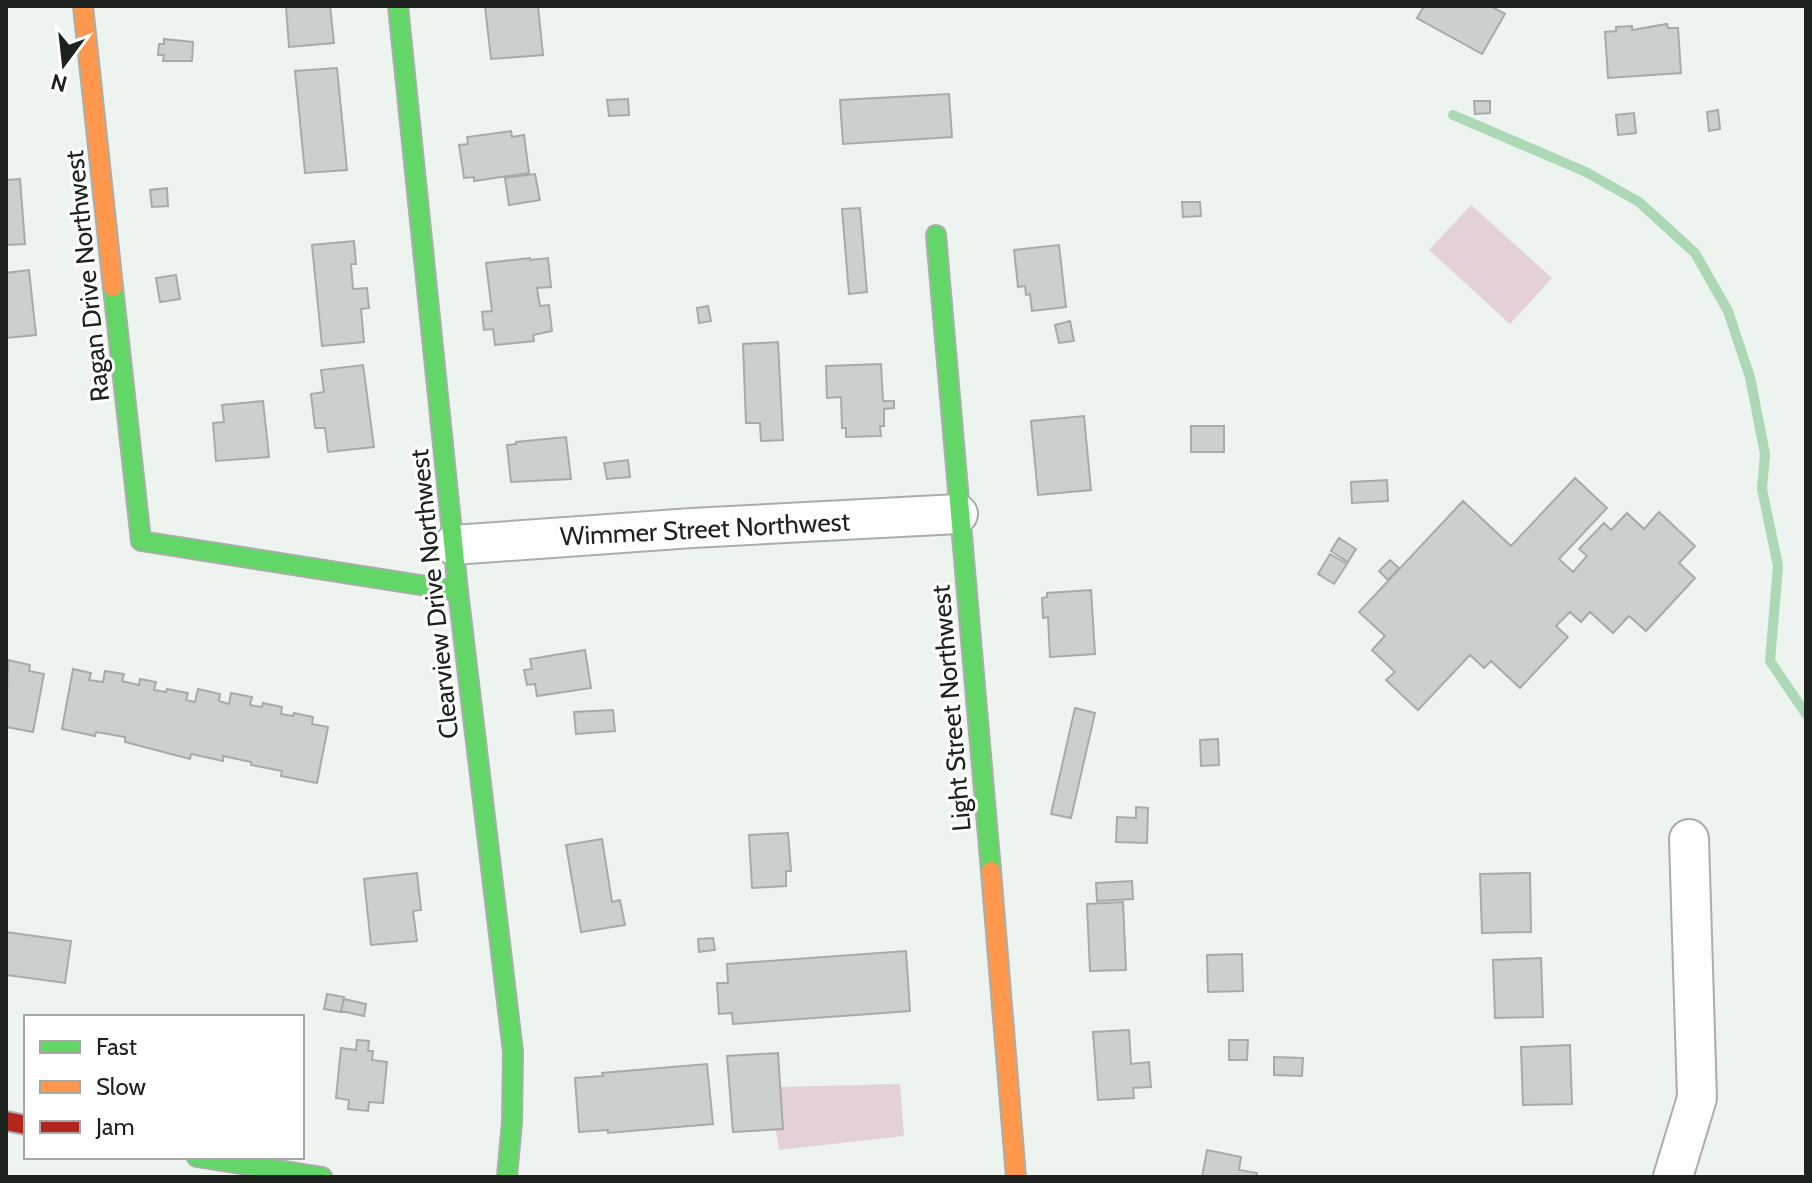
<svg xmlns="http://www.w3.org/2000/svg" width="1812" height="1183" viewBox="0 0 1812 1183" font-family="Cabin,sans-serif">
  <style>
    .green { fill: #e4d0d9 }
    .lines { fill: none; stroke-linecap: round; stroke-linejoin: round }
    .stream { stroke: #add8b6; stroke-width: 10 }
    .building { fill: #ccd0cc; stroke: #a7aba8; stroke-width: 2 }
    .street-casing { stroke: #a9aeaa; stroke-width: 42 }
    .fast-casing { stroke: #a9aeaa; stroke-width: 22 }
    .slow-casing { stroke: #a9aeaa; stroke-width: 22 }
    .jam-casing { stroke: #a9aeaa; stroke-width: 22 }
    .street { stroke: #fcfdfc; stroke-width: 38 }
    .fast { stroke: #63d668; stroke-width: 18 }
    .slow { stroke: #ff974d; stroke-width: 18 }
    .jam { stroke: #b3261e; stroke-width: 18 }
    .labels { text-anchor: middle; stroke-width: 6; stroke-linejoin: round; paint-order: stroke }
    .street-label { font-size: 26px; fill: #1e221f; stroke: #fff }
  </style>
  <rect width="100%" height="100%" fill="#edf3ee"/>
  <path class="green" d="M1471 205 1552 278 1510 324 1429 250Z
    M900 1084 904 1136 779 1150 776 1130 783 1129 780 1087Z"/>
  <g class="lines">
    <path class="stream" d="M1453 115 1586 172 1639 202 1695 253 1728 311 1750 377 1765 454 1762 489 1778 566 1770 661 1806 714"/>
  </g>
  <path class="building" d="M286 6H330L334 43 289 47Z
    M485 6H538L543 55 491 59Z
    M1424 6H1496L1494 8 1505 14 1482 54 1417 18Z
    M1667 24 1668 28H1678L1681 73 1608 78 1605 32 1616 31V27L1632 26V30Z
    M164 39 193 42 192 61H163L164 55H158L159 44H164Z
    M337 68 347 170 305 173 295 71Z
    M949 94 952 137 843 144 840 100Z
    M628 99 629 115 609 116 607 100Z
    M1474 101H1490V113L1475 114Z
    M1718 110 1720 129 1709 131 1707 112Z
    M1634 113 1636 133 1618 135 1616 115Z
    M511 131 512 137 524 135 529 173 474 181V177L464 178 459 145 468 144 467 137Z
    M535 174 540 200 509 205 505 178Z
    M20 179 25 244 6 245V180Z
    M167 188 168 206 152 207 150 190Z
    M1182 202H1200L1201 216 1183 217Z
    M860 208 867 292 849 294 842 209Z
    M354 241 356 264H351L353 289 367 288 369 308 361 309 364 342 322 346 312 245Z
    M1059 245 1066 307 1032 311 1030 294 1026 295 1025 286 1018 287 1014 250Z
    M530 258V260L548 258 551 287 537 288 540 306 549 305 552 331 533 335 534 341 495 345 493 329 484 330 482 312 492 311 486 263Z
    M29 270 36 335 6 338V273Z
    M176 275 180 299 160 302 156 278Z
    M708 306 711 321 699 323 697 308Z
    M1070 321 1074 341 1059 343 1055 325Z
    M778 342 783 440 761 441 760 423H746L743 344Z
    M881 364 883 401H894V408L884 409V426H880L881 436 846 437V428H842L841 397 827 398 826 366Z
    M363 365 374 447 328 452 325 428H315L311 394 324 392 321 370Z
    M263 401 269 457 216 461 213 423 224 422 222 405Z
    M1084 416 1091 490 1038 495 1031 421Z
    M1191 426H1224V452H1191Z
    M566 437 571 479 511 482 507 445 516 444V442Z
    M628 460 630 477 607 479 604 463Z
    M1575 478 1607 508 1559 559 1573 572 1587 556 1579 549 1604 523 1611 530 1627 513 1644 529 1659 512 1695 546 1679 563 1695 578 1646 631 1629 616 1613 633 1590 612 1581 622 1570 612 1556 626 1568 637 1520 688 1491 661 1484 668 1470 655 1418 710 1386 680 1395 672 1372 650 1385 636 1359 612 1463 501 1511 546Z
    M1387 480 1388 501 1352 503 1351 482Z
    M1339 538 1356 549 1348 562 1331 551Z
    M1330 554 1347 564 1334 584 1318 574Z
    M1390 560 1399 568 1388 580 1379 571Z
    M1091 590 1095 654 1050 657 1048 617 1043 618 1042 598 1047 597V593Z
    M585 650 591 688 537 696 535 684 527 685 524 670 532 669 530 659Z
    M8 660 30 665 29 671 44 674 33 732 6 727Z
    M73 669 91 673 89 680 103 682 105 671 124 674 122 681 139 685 140 679 156 682 154 690 166 692 167 689 188 693 186 700 195 702 198 689 220 694 219 701 229 704 231 693 252 697 250 705 262 707 263 703 282 707 281 714 293 716 294 713 313 717 312 724 328 727 317 783 281 776 282 771 251 765V762L223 756V761L191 754 190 759 125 742V737L96 732 95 736 62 729Z
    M1075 708 1095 713 1071 818 1051 814Z
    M613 710 615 731 576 734 574 712Z
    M1218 739 1219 765 1201 766 1200 740Z
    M1136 807 1148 808 1147 843 1116 842 1117 817 1136 818Z
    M788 833 791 871H786V886L752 888 749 835Z
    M602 839 612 902 620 900 625 925 581 932 566 845Z
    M417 873 421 910 413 911 417 941 371 945 364 879Z
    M1530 873 1531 932 1482 933 1480 874Z
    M1132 881 1133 899 1097 901 1096 883Z
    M1123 902 1126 970 1090 971 1087 904Z
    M6 932 71 941 65 983 6 975Z
    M713 938 715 950 699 952 698 939Z
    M906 951 910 1011 733 1024 732 1013 719 1014 717 983H728L727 964Z
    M1242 954 1243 991 1208 992 1207 955Z
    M1541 958 1543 1017 1495 1018 1493 960Z
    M327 994 344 997 341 1012 324 1009Z
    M344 999 366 1004 364 1016 341 1011Z
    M1129 1030 1131 1064 1149 1062 1151 1087 1133 1088 1134 1098 1098 1100 1093 1032Z
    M357 1040 369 1041 368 1051H373L372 1060 387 1062 383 1103 369 1102 368 1111 348 1109 349 1100 336 1098 341 1048 356 1050Z
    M1229 1040H1248L1247 1060H1229Z
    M1570 1045 1572 1104 1523 1105 1521 1047Z
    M778 1053 783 1129 733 1132 727 1056Z
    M1274 1057 1303 1058 1302 1076 1274 1075Z
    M707 1064 713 1124 608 1133V1130L579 1132 575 1078 603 1076 602 1073Z
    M1207 1150 1241 1157 1239 1170 1257 1173V1177H1202Z"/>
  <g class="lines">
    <defs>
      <path id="street" d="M453 545 692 528 958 514
        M1673 1177 1697 1098 1689 839"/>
      <path id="fast" d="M398 6 458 591 513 1052 512 1122 507 1177
        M936 235 991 871
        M113 287 141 541 458 591
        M197 1157 322 1177"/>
      <path id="slow" d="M83 6 113 287
        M991 871 1016 1177"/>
      <path id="jam" d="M6 1121 26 1125"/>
    </defs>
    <use href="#street" class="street-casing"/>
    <use href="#fast" class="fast-casing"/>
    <use href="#slow" class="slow-casing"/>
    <use href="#jam" class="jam-casing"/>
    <use href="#street" class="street"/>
    <use href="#fast" class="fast"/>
    <use href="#slow" class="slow"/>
    <use href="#jam" class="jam"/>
  </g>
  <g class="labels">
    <g class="street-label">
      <text transform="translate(87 276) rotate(-96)" y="9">Ragan Drive Northwest</text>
      <text transform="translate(705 529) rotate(-3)" y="9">Wimmer Street Northwest</text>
      <text transform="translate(434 594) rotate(-96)" y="9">Clearview Drive Northwest</text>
      <text transform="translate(951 708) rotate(-95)" y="9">Light Street Northwest</text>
    </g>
  </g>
  <rect width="1812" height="1183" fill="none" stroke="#1e221f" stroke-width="16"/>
  <rect x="24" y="1015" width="280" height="144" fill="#ffffff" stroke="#a5a7a5" stroke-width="2"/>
  <rect x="40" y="1041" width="40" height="12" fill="#63d668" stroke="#a5a7a5" stroke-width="2"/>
  <text x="96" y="1055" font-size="24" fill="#1e221f">Fast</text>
  <rect x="40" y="1081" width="40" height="12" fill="#ff974d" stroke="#a5a7a5" stroke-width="2"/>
  <text x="96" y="1095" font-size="24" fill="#1e221f">Slow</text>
  <rect x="40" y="1121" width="40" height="12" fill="#b3261e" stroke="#a5a7a5" stroke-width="2"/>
  <text x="96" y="1135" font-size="24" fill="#1e221f">Jam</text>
  <g transform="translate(64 64) rotate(195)" stroke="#ffffff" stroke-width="6" paint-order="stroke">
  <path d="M0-6L14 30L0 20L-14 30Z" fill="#1e221f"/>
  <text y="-12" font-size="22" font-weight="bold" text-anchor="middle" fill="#1e221f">N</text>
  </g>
</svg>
